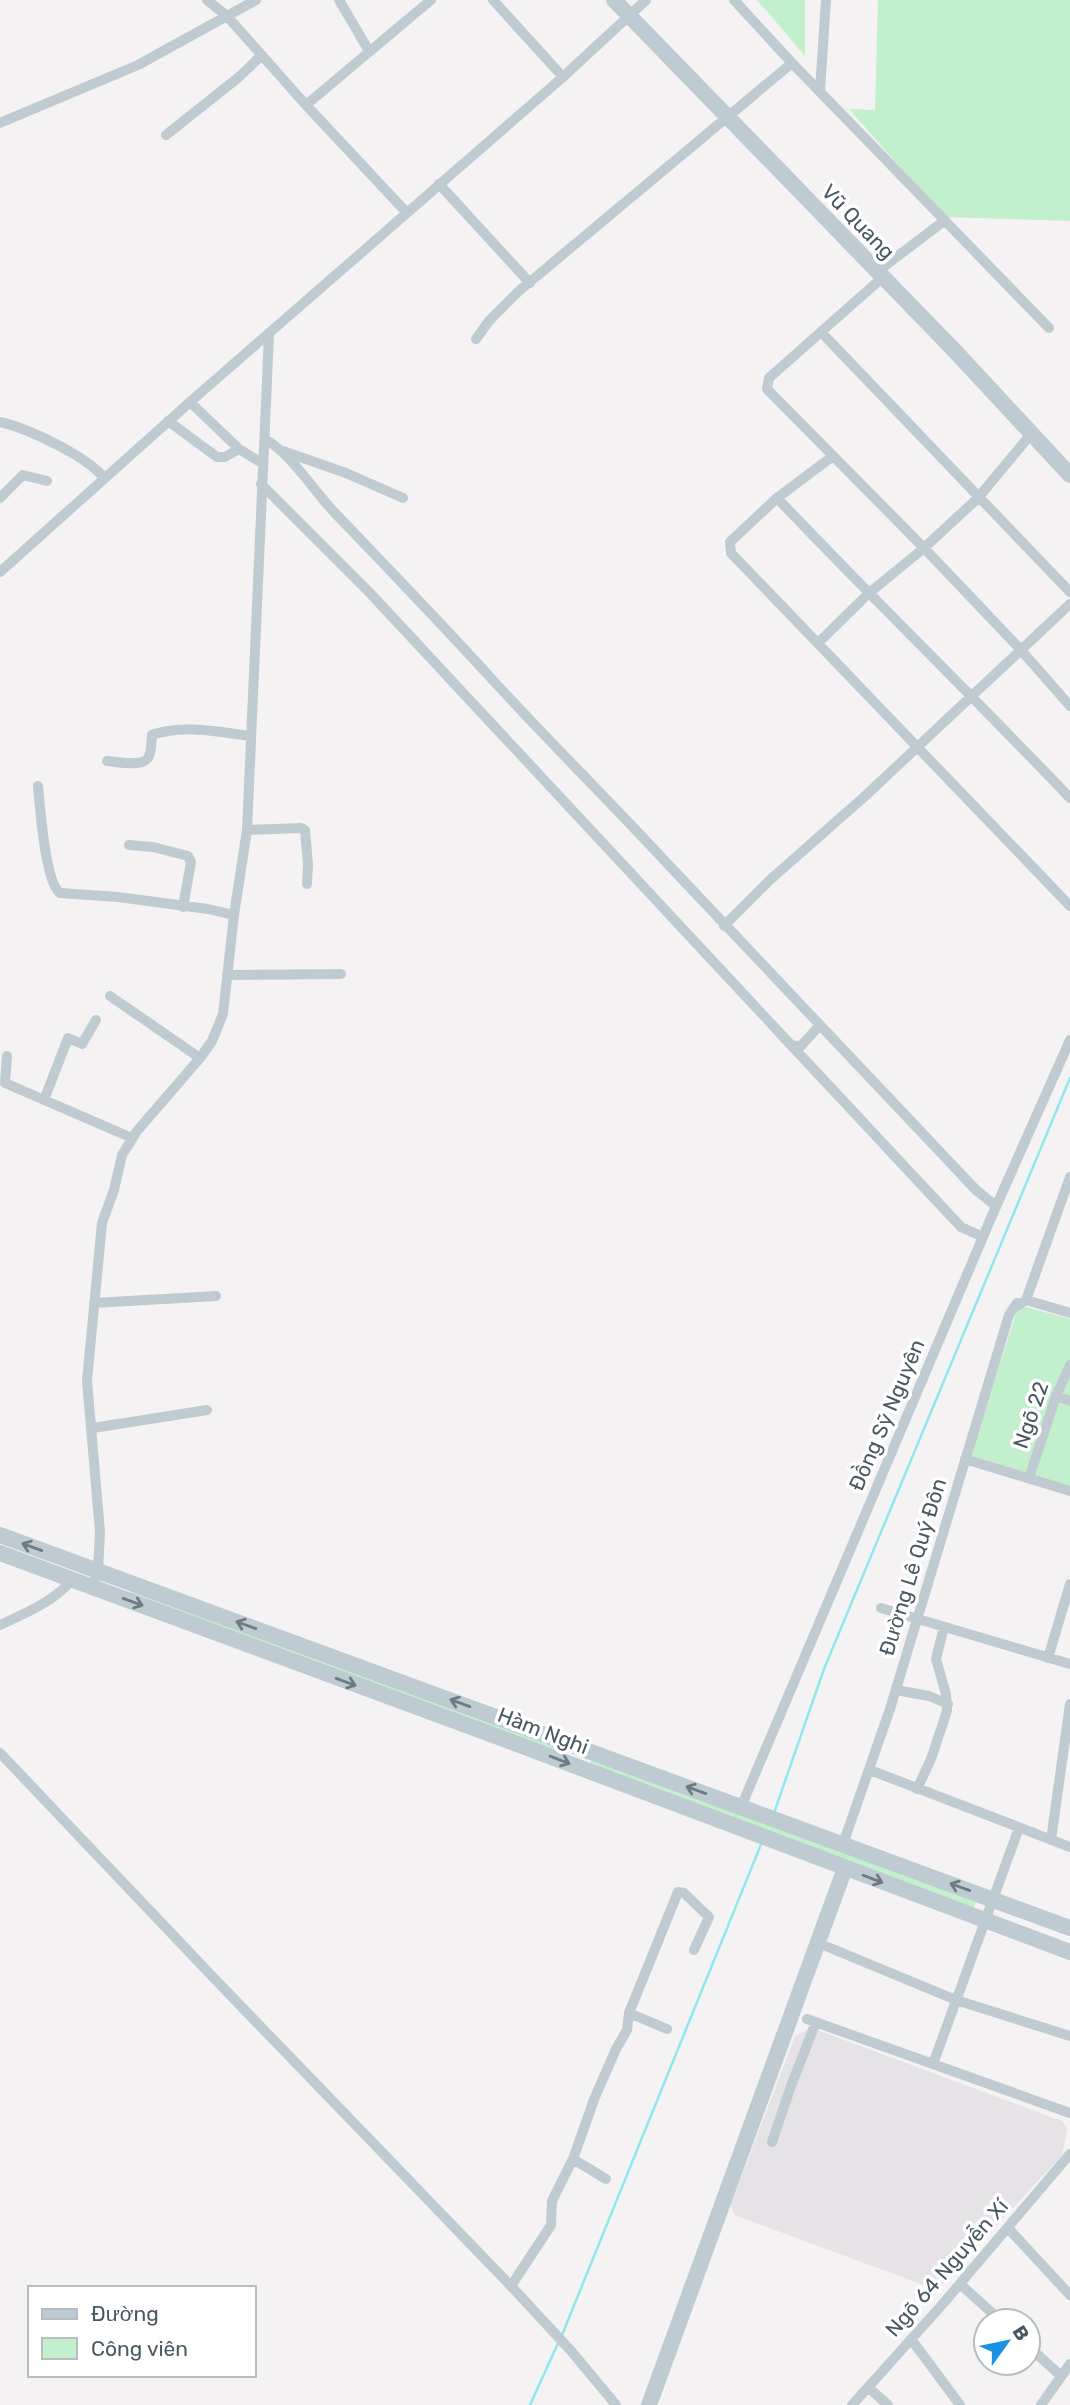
<svg xmlns="http://www.w3.org/2000/svg" width="1070" height="2405" viewBox="0 0 1070 2405" font-family="Rubik,sans-serif">
  <style>
    .education { fill: #e5e3e5 }
    .green { fill: #c2f0cd }
    .lines { fill: none; stroke-linecap: round; stroke-linejoin: round }
    .stream { stroke: #90e7ec; stroke-width: 2.5 }
    .street { stroke: #c0cbd1; stroke-width: 10 }
    .secondary { stroke: #becbd3; stroke-width: 16 }
    .oneway { stroke: #6d7b82 }
    .labels { text-anchor: middle; stroke-width: 7; stroke-linejoin: round; paint-order: stroke }
    .street-label { font-size: 21px; fill: #4a5960; stroke: #fff }
  </style>
  <rect width="100%" height="100%" fill="#f4f2f2"/>
  <path class="education" d="M812 2028 1062 2121 1067 2129 1062 2155 937 2290 734 2215 731 2204 795 2036Z"/>
  <path class="green" d="M757 0H805V56Z
    M878 0H1070V221L944 217 849 109 875 110Z
    M1019 1305 1070 1319V1489L970 1455Z
    M131 1590 566 1751 564 1757 129 1596Z
    M592 1759 976 1902 974 1908 590 1764Z"/>
  <g class="lines">
    <path class="stream" d="M774 1813 824 1669 1070 1078
      M562 2335 762 1842
      M530 2405 559 2341"/>
    <path class="street" d="M207 0 227 16 306 105 407 213
      M339 0 369 51
      M493 0 563 77
      M734 0 792 63 1049 328
      M820 91 826 0
      M306 105 431 0
      M0 123 138 65 256 0
      M166 135 239 77 262 55
      M439 184 530 283
      M878 271 944 221
      M883 277 769 378 767 389 924 548 1021 650 1070 706
      M821 332 1070 592
      M476 339 489 321 519 291 792 63
      M190 402 239 449 262 463
      M168 421 217 457H225L239 449
      M0 422C27 428 87 456 104 478
      M265 439C291 454 312 488 333 511 386 566 438 620 489 676 546 738 606 798 664 860 767 970 871 1080 976 1190L996 1206
      M283 451 346 473 403 498
      M833 456 777 498 730 542 731 553 1070 906
      M261 484 369 592 791 1045 800 1047 819 1026
      M0 498 23 475 47 481
      M777 498C873 599 974 697 1070 798
      M0 572 190 402 563 77 646 0
      M818 643 868 594 924 548 978 498 1031 434
      M107 761C118 762 141 767 148 758 152 752 151 742 152 735 182 724 220 732 250 736
      M38 786C40 806 45 882 60 893L118 897 208 909 234 915
      M247 830 301 828 305 830 308 864 307 884
      M129 845 153 847 188 856 191 862 183 907
      M724 926 771 879 864 797 1070 604
      M227 975 341 974
      M110 996 200 1058
      M791 1045 961 1227 983 1237
      M7 1056 5 1083 132 1138
      M44 1100 68 1038 82 1044 96 1020
      M1026 1300 1070 1177
      M94 1303 216 1296
      M1056 1396 1070 1401
      M93 1428 207 1410
      M965 1459 1070 1491
      M1029 1478 1056 1396 1070 1365
      M93 1588 98 1571 100 1532 87 1381 102 1223 114 1190 122 1155 137 1131 200 1058 212 1041 223 1014 234 915 247 830 269 335
      M881 1608 1070 1664
      M0 1625C26 1613 53 1602 72 1580
      M1048 1658 1070 1584
      M896 1690 929 1696 948 1704
      M0 1753 210 1974 511 2286
      M870 1770 1070 1847
      M917 1789 931 1759 947 1711 946 1694 936 1659 944 1627
      M741 1807 991 1218 1070 1040
      M1051 1840 1070 1704
      M843 1844 890 1709 1009 1315 1017 1303 1019 1305 1026 1300 1070 1313
      M828 1947 956 2000 1070 2036
      M807 2019 1070 2113
      M667 2029 629 2013 678 1892 684 1893 709 1917 694 1950
      M933 2064 1019 1828
      M772 2142 791 2086 816 2022
      M573 2159 595 2097 616 2049 627 2030 629 2013
      M606 2179 573 2159 552 2201 551 2225 511 2286 572 2352 616 2405
      M1008 2228 1070 2295
      M960 2284 1001 2321
      M911 2339 960 2405
      M1028 2346 1061 2376
      M868 2387 888 2405
      M852 2405 941 2306 1070 2154
      M1041 2405 1070 2364"/>
    <path class="secondary" d="M614 0 953 349 1070 475
      M0 1535 1070 1928
      M0 1553 509 1741 1070 1952
      M649 2405 845 1868"/>
  </g>
  <defs><path id="oneway-shaft" d="M-6 0H5M1.5-3L5.5 0L1.5 3" fill="none" stroke-width="1.6" stroke-linecap="round" stroke-linejoin="round" transform="scale(1.75)"/></defs>
  <g class="oneway">
    <use href="#oneway-shaft" transform="translate(32 1547) rotate(-160)"/>
    <use href="#oneway-shaft" transform="translate(133 1602) rotate(20)"/>
    <use href="#oneway-shaft" transform="translate(246 1625) rotate(-160)"/>
    <use href="#oneway-shaft" transform="translate(346 1682) rotate(20)"/>
    <use href="#oneway-shaft" transform="translate(460 1703) rotate(-160)"/>
    <use href="#oneway-shaft" transform="translate(560 1760) rotate(21)"/>
    <use href="#oneway-shaft" transform="translate(696 1790) rotate(-160)"/>
    <use href="#oneway-shaft" transform="translate(873 1879) rotate(21)"/>
    <use href="#oneway-shaft" transform="translate(960 1887) rotate(-160)"/>
  </g>
  <g class="labels">
    <g class="street-label">
      <text transform="translate(858 222) rotate(46)" y="7">Vũ Quang</text>
      <text transform="translate(887 1415) rotate(-67)" y="7">Đồng Sỹ Nguyên</text>
      <text transform="translate(1031 1415) rotate(-71)" y="7">Ngõ 22</text>
      <text transform="translate(913 1567) rotate(-73)" y="7">Đường Lê Quý Đôn</text>
      <text transform="translate(543 1731) rotate(21)" y="7">Hàm Nghi</text>
      <text transform="translate(947 2268) rotate(-49)" y="7">Ngõ 64 Nguyễn Xí</text>
    </g>
  </g>
  <rect x="28" y="2286" width="228" height="91" fill="#ffffff" stroke="#b7bdbf" stroke-width="2"/>
  <rect x="42" y="2309" width="35" height="10" fill="#becbd3" stroke="#b7bdbf" stroke-width="2"/>
  <text x="91" y="2321" font-size="21" fill="#4a5960">Đường</text>
  <rect x="42" y="2338" width="35" height="21" fill="#c2f0cd" stroke="#b7bdbf" stroke-width="2"/>
  <text x="91" y="2356" font-size="21" fill="#4a5960">Công viên</text>
  <g transform="translate(1007 2342) rotate(57)"><circle r="33" fill="#ffffff" stroke="#b7bdbf" stroke-width="2"/>
  <path d="M0-5L12 26L0 18L-12 26Z" fill="#1c92e4"/>
  <text y="-10" font-size="19" font-weight="bold" text-anchor="middle" fill="#4a5960">B</text>
  </g>
</svg>
